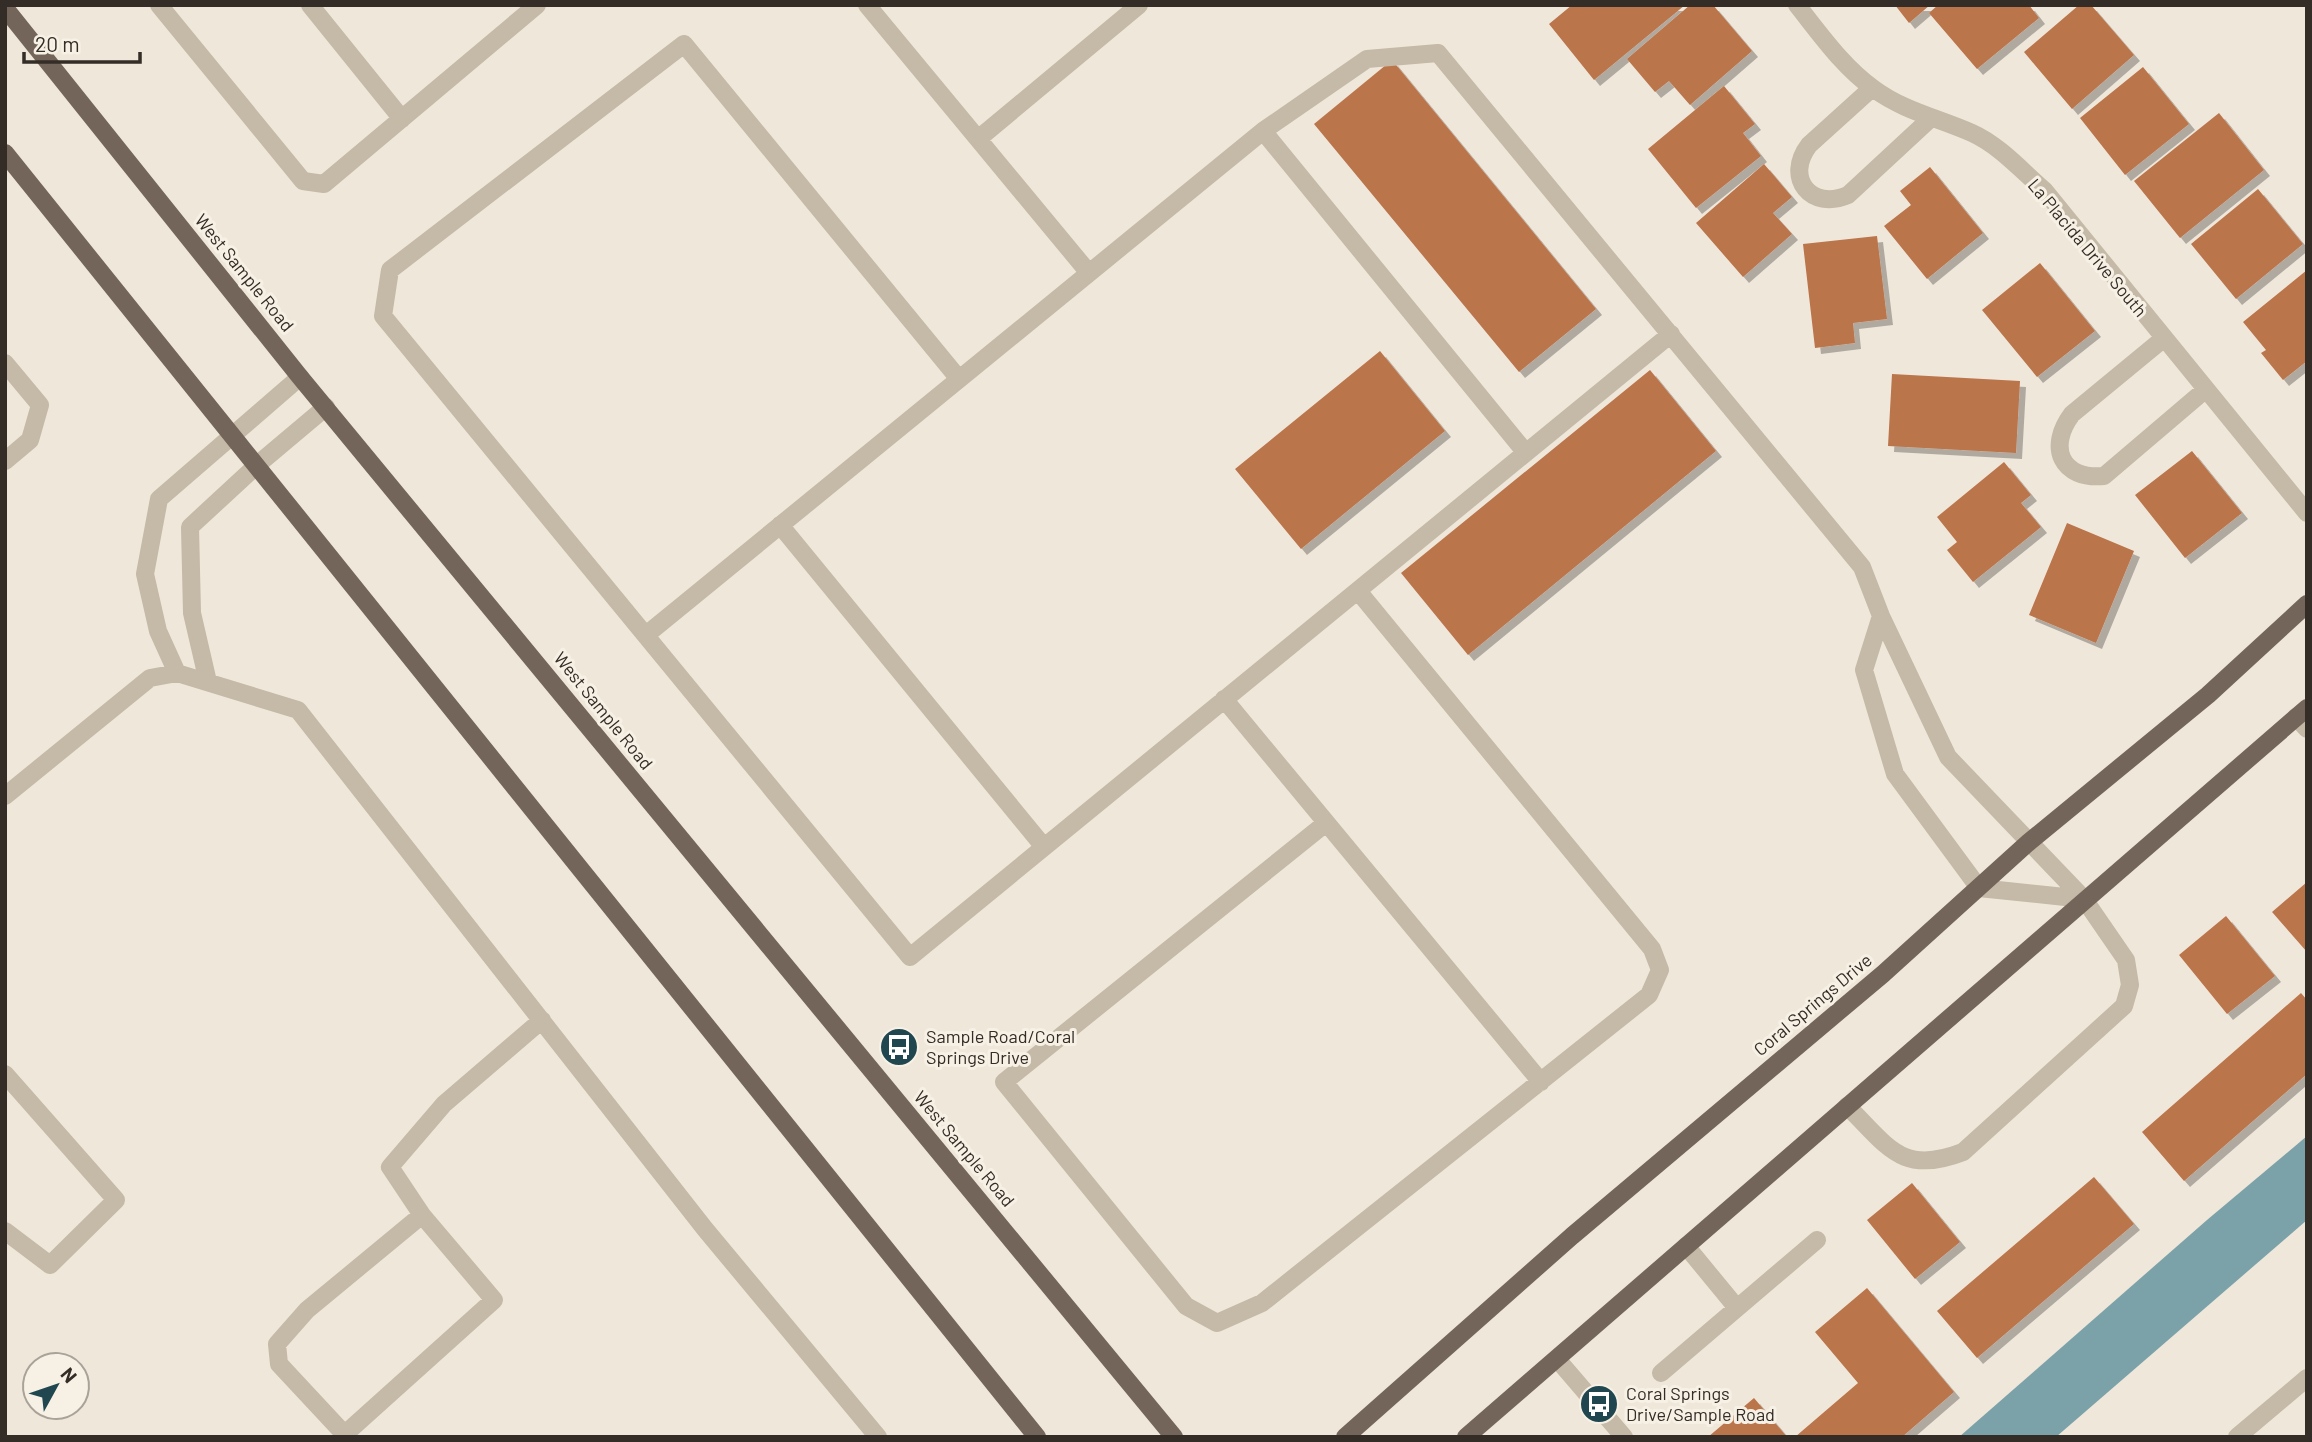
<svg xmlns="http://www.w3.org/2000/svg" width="2312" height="1442" viewBox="0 0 2312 1442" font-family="Barlow,sans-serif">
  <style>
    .water { fill: #7ba1a9 }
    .building { fill: #bb744c; filter: url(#shadow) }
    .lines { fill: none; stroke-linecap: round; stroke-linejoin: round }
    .minor { stroke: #c5b9a7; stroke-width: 18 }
    .major { stroke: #736559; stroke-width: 18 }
    .labels { text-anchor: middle; stroke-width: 6; stroke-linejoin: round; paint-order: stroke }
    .street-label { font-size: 18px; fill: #332c27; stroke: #f7f1e5 }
    .poi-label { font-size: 18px; fill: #332c27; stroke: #f7f1e5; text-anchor: start }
  </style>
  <defs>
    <filter id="shadow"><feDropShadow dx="6" dy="6" stdDeviation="0" flood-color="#0004"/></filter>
  </defs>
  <rect width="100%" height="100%" fill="#efe7da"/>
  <path class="water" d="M2307 1136V1220L2056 1437H1959L2207 1220Z"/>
  <path class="building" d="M1572 5H1685L1594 80 1549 24Z
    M1690 5H1713L1752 51 1690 105 1669 81 1655 92 1627 59Z
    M1895 5H1930L1909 23Z
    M1938 5H2029L2039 18 1977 69 1929 13Z
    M2079 5H2091L2134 55 2072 109 2024 52Z
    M1392 60 1596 309 1519 372 1314 124Z
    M2143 67 2189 124 2125 175 2080 118Z
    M1724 86 1755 124 1743 133 1761 156 1696 208 1648 149Z
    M2219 113 2264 170 2180 238 2134 181Z
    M1764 164 1792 197 1773 213 1792 234 1743 277 1696 223Z
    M1930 167 1983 233 1927 279 1884 226 1911 205 1900 191Z
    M2258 189 2303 244 2236 299 2191 244Z
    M1877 236 1887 319 1853 323 1855 343 1815 348 1803 244Z
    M2040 263 2095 331 2037 377 1982 310Z
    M2307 270V361L2283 380 2261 353 2266 350 2243 322Z
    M1380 351 1445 431 1301 549 1235 469Z
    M1650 370 1716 451 1468 655 1401 573Z
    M1892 374 2020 381 2016 453 1888 446Z
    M2192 451 2242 513 2185 558 2135 495Z
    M2004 462 2031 495 2021 503 2041 527 1973 582 1947 550 1957 542 1937 517Z
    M2067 523 2134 551 2096 643 2029 615Z
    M2307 882V952L2272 912Z
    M2226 916 2275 976 2227 1014 2179 955Z
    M2301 993 2307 1000V1074L2184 1181 2142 1132Z
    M2094 1177 2134 1224 1977 1358 1937 1311Z
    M1912 1183 1960 1242 1915 1279 1867 1220Z
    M1867 1288 1954 1392 1902 1437H1795L1858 1383 1815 1332Z
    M1754 1398 1787 1437H1708Z"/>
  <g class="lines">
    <path class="minor" d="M159 5 303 181 324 184 537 5
      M310 5 402 119
      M867 5 978 139 1139 5
      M1797 5C1820 34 1843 67 1874 89 1904 111 1938 118 1972 133 1999 145 2022 171 2044 190L2307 513
      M1872 88 1809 145C1784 178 1811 211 1848 195L1930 119
      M1263 131 1526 453
      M978 139 1089 273
      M2163 339 2072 414C2047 447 2061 480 2104 476L2205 390
      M5 363 40 405 30 440 5 461
      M959 379 684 44 390 270 383 316 910 957 1671 334
      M780 525 1044 847
      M1881 616 1864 670 1895 774 1979 888 2084 899
      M646 635 1263 131 1367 59 1438 53 1862 567 1881 616 1948 757 2084 899 2126 960 2130 985 2124 1006 1963 1152C1901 1176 1888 1146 1847 1106
      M177 673 158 631 145 574 159 499 300 377
      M208 682 192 613 190 527 257 465 326 407
      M1224 699 1541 1082
      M2296 717 2307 729
      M5 796 150 678 177 673 298 710 705 1229 878 1437
      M1326 823 1004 1082 1186 1306 1217 1323 1262 1303 1649 995 1660 970 1652 949 1358 591
      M5 1074 116 1200 50 1265 5 1231
      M1686 1246 1737 1308
      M1557 1359 1624 1437
      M1661 1373 1817 1240
      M345 1434 494 1300 422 1215
      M347 1437 279 1364 277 1344 307 1310 422 1215 390 1167 444 1104 542 1020
      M2237 1437 2307 1378"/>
    <path class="major" d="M5 8 300 377 1174 1437
      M5 153 1037 1437
      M1345 1437 1572 1236 1883 974 2029 842 2208 695 2307 604
      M1466 1437 2307 708"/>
  </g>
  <defs>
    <symbol id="bus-disc" viewBox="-11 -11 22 22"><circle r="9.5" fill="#204750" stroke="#f7f1e5"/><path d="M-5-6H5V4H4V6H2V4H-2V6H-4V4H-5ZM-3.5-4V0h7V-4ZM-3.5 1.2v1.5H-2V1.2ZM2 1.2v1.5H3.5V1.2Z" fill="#fff"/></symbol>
  </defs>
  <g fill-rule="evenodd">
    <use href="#bus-disc" x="877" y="1025" width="44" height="44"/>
    <use href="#bus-disc" x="1577" y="1382" width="44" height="44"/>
  </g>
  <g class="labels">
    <g class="street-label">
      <text transform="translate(2087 248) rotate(50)" y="6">La Placida Drive South</text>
      <text transform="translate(244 273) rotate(51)" y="6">West Sample Road</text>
      <text transform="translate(603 711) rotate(51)" y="6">West Sample Road</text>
      <text transform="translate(1813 1005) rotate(-40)" y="6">Coral Springs Drive</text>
      <text transform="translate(964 1149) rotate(50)" y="6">West Sample Road</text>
    </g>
    <g class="poi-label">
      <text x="926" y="1043">Sample Road/Coral<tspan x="926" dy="21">Springs Drive</tspan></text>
      <text x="1626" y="1400">Coral Springs<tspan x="1626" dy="21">Drive/Sample Road</tspan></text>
    </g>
  </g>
  <rect width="2312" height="1442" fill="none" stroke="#332c27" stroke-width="14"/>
  <g transform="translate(56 1386) rotate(50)"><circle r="33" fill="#f7f1e5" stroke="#a9a299" stroke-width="2"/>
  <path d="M0-5L12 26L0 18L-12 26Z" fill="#204750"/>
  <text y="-10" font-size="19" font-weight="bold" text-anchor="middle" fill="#332c27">N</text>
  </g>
  <path d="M24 52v10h116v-10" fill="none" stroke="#332c27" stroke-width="3.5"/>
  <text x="35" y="52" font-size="21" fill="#332c27" stroke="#f7f1e5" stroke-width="5" paint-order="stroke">20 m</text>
</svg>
